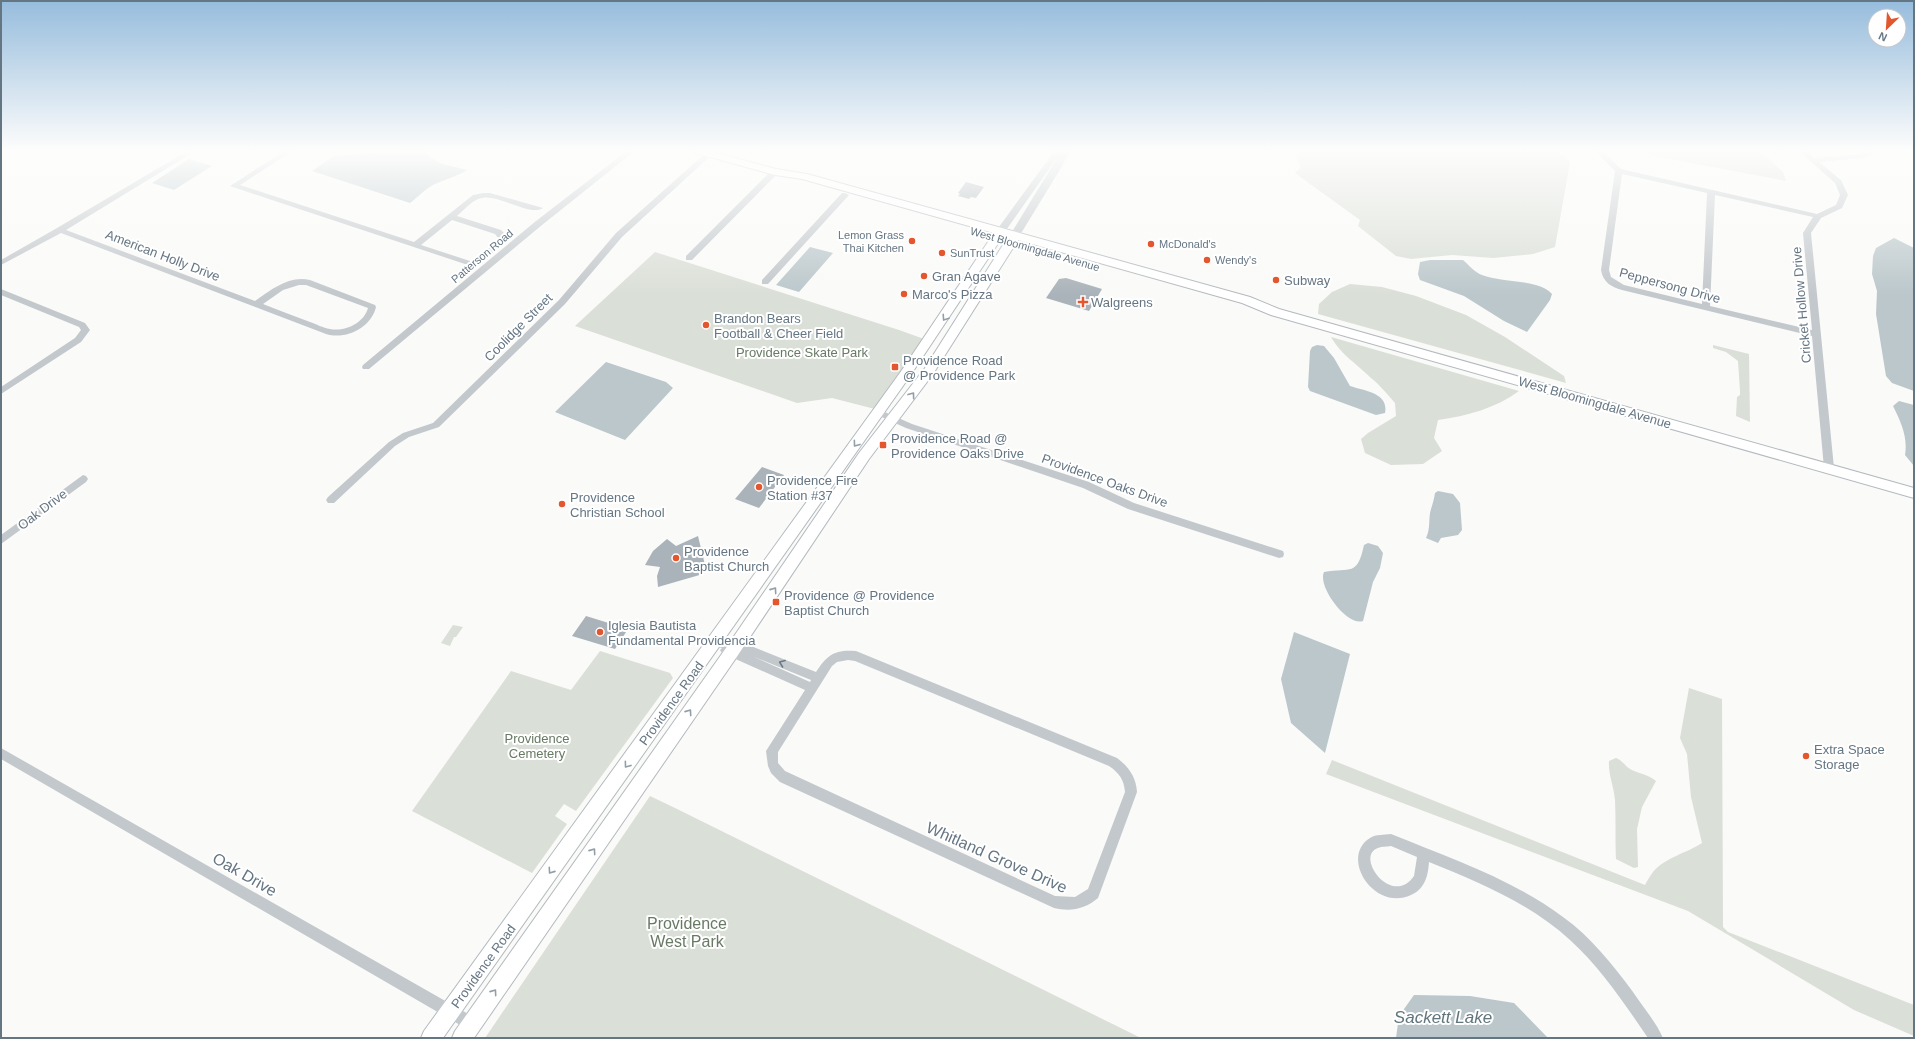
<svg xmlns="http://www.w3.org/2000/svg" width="1915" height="1039" viewBox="0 0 1915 1039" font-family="Helvetica,sans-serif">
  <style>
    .green { fill: #dadfd7 }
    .water { fill: #bbc7cb }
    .building { fill: #aab3b9 }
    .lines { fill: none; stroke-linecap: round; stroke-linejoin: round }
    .secondary-casing { stroke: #b3babf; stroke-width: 2 }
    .minor { fill: #c3c8cc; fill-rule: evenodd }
    .tertiary { fill: #c3c8cc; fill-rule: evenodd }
    .secondary { fill: #fff; fill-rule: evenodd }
    .oneway { stroke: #939fa8 }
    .oneway2 { stroke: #6a7a87 }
    .poi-dot { fill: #e4572e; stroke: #fff; stroke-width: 1.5 }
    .labels { text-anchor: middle; stroke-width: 4; stroke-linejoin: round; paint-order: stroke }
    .far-poi-label { font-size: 11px; fill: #657683; stroke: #fff; text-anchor: start }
    .far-street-label { font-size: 11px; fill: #657683; stroke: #fff }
    .street-label { font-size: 13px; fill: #657683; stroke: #fff }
    .poi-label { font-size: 13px; fill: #657683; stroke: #fff; text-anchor: start }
    .park-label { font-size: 13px; fill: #687a64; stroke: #fff }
    .near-street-label { font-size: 16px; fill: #657683; stroke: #fff }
    .near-park-label { font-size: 16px; fill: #687a64; stroke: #fff }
    .near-water-label { font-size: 17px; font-style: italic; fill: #60757c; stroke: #fff }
  </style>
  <rect width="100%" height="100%" fill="#fafaf8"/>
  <path class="green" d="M1301 150H1553L1562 154 1570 162 1555 247 1533 254 1493 258 1452 255 1411 259 1396 256 1358 226 1360 220 1295 173 1301 167 1295 155 1300 153Z
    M1643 150H1759L1783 172 1786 181 1654 156Z
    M655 252 899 330 924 339 875 409 832 398 797 403 575 326Z
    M1350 284 1382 287 1416 296 1466 315 1505 337 1564 376 1566 383 1318 314 1319 304 1332 292Z
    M1331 337 1519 391C1496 408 1467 416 1438 420L1434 438 1442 451 1423 464 1391 465 1365 453 1361 439 1368 433 1396 416 1395 403C1388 395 1380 385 1371 378 1357 364 1341 355 1331 337Z
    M1713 345 1749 354 1750 422 1736 416 1737 397 1740 395V391L1738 361 1726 352 1713 348Z
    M453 625 463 627 456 637H454L450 646 441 643Z
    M600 651 670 673 673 678 576 811 564 804 555 816 567 824 532 873 412 811 511 671 571 690Z
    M1689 688 1722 699 1723 927 1728 932 1914 1005V1036L1854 1010 1688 911 1326 774 1332 760 1645 885C1647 881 1650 876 1653 872 1666 857 1687 853 1702 843L1691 797 1687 754 1680 738Z
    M1616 758C1623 761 1625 766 1630 769 1639 774 1648 774 1656 781L1642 807 1637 829 1638 867 1634 868 1616 859C1615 840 1616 820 1615 800 1614 787 1608 774 1609 761Z
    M650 796 675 808 1141 1038H485Z"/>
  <path class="water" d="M415 150 422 151 439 163 467 170C461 175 445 179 435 184 426 188 418 197 410 203L312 171 334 156Z
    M189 159 212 166 174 190 152 183Z
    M1894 238 1914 248V391L1892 383 1886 376 1876 314 1877 291 1872 274 1873 256 1876 248Z
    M810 247 833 253 799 292 776 285Z
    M1430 260H1463C1469 265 1474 272 1482 275 1502 283 1540 279 1552 294L1550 300 1527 332 1504 321 1464 296 1420 280 1418 274 1420 262Z
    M1317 345 1324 346 1334 358 1350 386C1365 391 1389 393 1385 413L1376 415 1310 391 1308 387 1310 351 1312 347Z
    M606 362 666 382 673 388 625 440 555 412Z
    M1899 401 1914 405V466L1905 455C1908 437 1901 422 1893 406Z
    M1438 491 1453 494 1460 503 1462 530 1458 535 1441 538 1438 543 1426 538C1431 528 1428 518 1431 509 1433 503 1434 499 1435 493Z
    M1368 543 1378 546 1383 553 1380 568 1373 582 1363 621C1347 627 1317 586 1324 572 1351 567 1357 577 1364 545Z
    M1294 632 1350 654 1325 753 1291 723 1281 679Z
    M1414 995 1470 996 1514 1003 1548 1038H1396L1399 1016Z"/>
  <path class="building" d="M966 182 973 184 984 187 976 198 971 197 969 199 958 196 960 194 958 193Z
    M1066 278 1102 289 1089 311 1046 298 1059 279Z
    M762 467 784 475 759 508 735 499Z
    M698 536 706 569 703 574 658 587 657 576 660 567 645 565 653 551 667 539 676 546Z
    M586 616 628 629 615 649 572 636Z"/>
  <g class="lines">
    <defs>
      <path id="secondary" d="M691 150H706L776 169 807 174 1250 297 1279 309 1914 488V498L1271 315 1242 303 1018 240 933 374 869 459 736 658 474 1038H452L455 1031 726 648 859 453 925 368 1008 237 1003 236 910 376 443 1038H421L424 1031 902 370 994 233 802 179 775 175 692 152Z"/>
    </defs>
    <use href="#secondary" class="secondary-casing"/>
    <path class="minor" d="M189 150H197L66 230 255 301C271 290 289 275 310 280L375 305 376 307C371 328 346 340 326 334L61 233 1 265V260L57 228ZM299 285H306L368 308C364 323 345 332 330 329 323 328 316 324 310 322 294 316 278 310 263 304L283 290Z
      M286 150H294L240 185 414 242 473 195 483 193H490L543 208C531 217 498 194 482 198 473 199 464 210 457 216L501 230 505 234 507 240 477 267H474L230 186ZM452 220 495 234 499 239 473 262 421 245Z
      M628 150H636L542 225 369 369H363L362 367 363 365 536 221Z
      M709 150H717L622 237 565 304 439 427 409 437 395 446 334 503H328L326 500 328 497 389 442 403 433 433 423 559 300 616 233Z
      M1594 150H1601L1621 169 1817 214 1836 205 1840 195 1835 183 1798 150H1805L1814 158 1861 154 1865 151V150H1871L1872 154 1863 158 1819 162 1841 180 1848 195 1842 208 1821 218 1811 233 1834 468 1832 471H1826L1824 468 1812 336 1622 290C1611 287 1603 282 1601 270L1615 171ZM1622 174 1707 193 1702 304 1624 285 1611 277 1609 270ZM1715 195 1813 217 1803 233 1812 330 1710 306Z
      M772 170 779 172 692 260H686V256Z
      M842 193H845L849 195 768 284H762V280Z
      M1 289 85 323 90 330 81 342 1 394V387L75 338 81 330 79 327 1 295Z
      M878 409 912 424 1089 482 1134 503 1283 551 1284 554 1283 557 1279 558 1128 509 1083 488 906 428 875 414 873 412Z
      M83 475 86 476 88 479 86 482 1 544V535Z
      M715 637 736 640 816 672C827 655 835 649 856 651L1117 758C1129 767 1136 777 1137 792L1098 898C1085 909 1071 912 1054 908L780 782 771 773 768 766 766 751 805 690 722 653 720 650 722 648 711 645 710 642 711 639ZM752 656 811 680 810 682ZM848 660 855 661 1109 766C1119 773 1124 779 1125 792L1088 889 1075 897 1055 896 785 771 778 763V752L832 666 837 662Z
      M1 748 477 1019 479 1024 477 1029 472 1031 467 1029 1 759Z
      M1391 834C1450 858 1512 879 1563 917 1591 937 1613 965 1633 992 1643 1007 1656 1022 1663 1038H1648C1624 1003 1601 968 1570 940 1530 903 1478 882 1429 862 1428 876 1425 889 1411 895 1374 912 1339 857 1370 838 1376 834 1384 835 1391 834ZM1391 846 1417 857 1414 876C1392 908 1354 856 1378 848 1382 846 1387 847 1391 846Z"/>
    <path class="tertiary" d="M1055 150H1070L1061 168 1020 235 1015 238 1010 235 1059 155 1004 233H998L996 231Z"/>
    <use href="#secondary" class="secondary"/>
  </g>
  <defs><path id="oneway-chevron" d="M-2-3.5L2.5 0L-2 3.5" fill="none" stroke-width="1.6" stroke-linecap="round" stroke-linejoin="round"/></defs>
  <g class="oneway">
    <use href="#oneway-chevron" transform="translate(945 318) rotate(124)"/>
    <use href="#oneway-chevron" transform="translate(912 395) rotate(-54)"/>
    <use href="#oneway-chevron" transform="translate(856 444) rotate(126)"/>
    <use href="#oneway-chevron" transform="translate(774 590) rotate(-55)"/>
    <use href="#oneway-chevron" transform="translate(689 712) rotate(-55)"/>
    <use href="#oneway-chevron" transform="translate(627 765) rotate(126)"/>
    <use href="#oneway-chevron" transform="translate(593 851) rotate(-55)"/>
    <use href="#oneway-chevron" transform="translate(551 871) rotate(125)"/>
    <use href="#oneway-chevron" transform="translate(494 992) rotate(-55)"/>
  </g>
  <use class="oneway2" href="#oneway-chevron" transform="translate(782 663) rotate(-159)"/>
  <linearGradient id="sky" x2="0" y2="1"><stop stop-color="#96bcdc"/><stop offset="0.51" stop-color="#fdfdfc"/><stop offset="1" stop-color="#fdfdfc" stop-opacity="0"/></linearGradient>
  <rect width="1915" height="295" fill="url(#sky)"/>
  <g class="poi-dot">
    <circle cx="912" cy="241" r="4"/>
    <circle cx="1151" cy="244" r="4"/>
    <circle cx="942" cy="253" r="4"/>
    <circle cx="1207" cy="260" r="4"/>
    <circle cx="924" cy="276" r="4"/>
    <circle cx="1276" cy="280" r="4"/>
    <circle cx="904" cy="294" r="4"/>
    <path d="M1081 296h4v4h4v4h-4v4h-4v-4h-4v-4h4z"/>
    <circle cx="706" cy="325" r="4"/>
    <rect x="891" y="363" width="8" height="8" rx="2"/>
    <rect x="879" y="441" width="8" height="8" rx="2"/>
    <circle cx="759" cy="487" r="4"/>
    <circle cx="562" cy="504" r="4"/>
    <circle cx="676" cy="558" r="4"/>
    <rect x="772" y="598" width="8" height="8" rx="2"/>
    <circle cx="600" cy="632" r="4"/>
    <circle cx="1806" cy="756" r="4"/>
  </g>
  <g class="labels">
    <g class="far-poi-label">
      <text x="904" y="239" text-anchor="end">Lemon Grass<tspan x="904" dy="13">Thai Kitchen</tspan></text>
      <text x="1159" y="248">McDonald's</text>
      <text x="950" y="257">SunTrust</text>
      <text x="1215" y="264">Wendy's</text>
    </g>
    <g class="far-street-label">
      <text transform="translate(1035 249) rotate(16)" y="4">West Bloomingdale Avenue</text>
      <text transform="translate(482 256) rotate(-40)" y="4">Patterson Road</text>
    </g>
    <g class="street-label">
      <text transform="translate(163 255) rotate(21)" y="5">American Holly Drive</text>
      <text transform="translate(1670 285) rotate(15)" y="5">Peppersong Drive</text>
      <text transform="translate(1801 305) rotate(-95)" y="5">Cricket Hollow Drive</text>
      <text transform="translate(518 327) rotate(-45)" y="5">Coolidge Street</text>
      <text transform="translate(1595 402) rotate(16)" y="5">West Bloomingdale Avenue</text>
      <text transform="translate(1105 480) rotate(20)" y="5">Providence Oaks Drive</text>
      <text transform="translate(42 509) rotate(-37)" y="5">Oak Drive</text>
      <text transform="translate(671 703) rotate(-54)" y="5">Providence Road</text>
      <text transform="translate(483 966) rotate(-54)" y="5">Providence Road</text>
    </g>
    <g class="poi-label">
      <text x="932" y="281">Gran Agave</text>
      <text x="1284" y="285">Subway</text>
      <text x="912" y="299">Marco's Pizza</text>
      <text x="1091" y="307">Walgreens</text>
      <text x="714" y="323">Brandon Bears<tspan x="714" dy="15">Football &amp; Cheer Field</tspan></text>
      <text x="903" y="365">Providence Road<tspan x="903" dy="15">@ Providence Park</tspan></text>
      <text x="891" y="443">Providence Road @<tspan x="891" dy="15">Providence Oaks Drive</tspan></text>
      <text x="767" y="485">Providence Fire<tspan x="767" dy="15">Station #37</tspan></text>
      <text x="570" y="502">Providence<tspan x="570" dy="15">Christian School</tspan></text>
      <text x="684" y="556">Providence<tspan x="684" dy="15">Baptist Church</tspan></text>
      <text x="784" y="600">Providence @ Providence<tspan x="784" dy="15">Baptist Church</tspan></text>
      <text x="608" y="630">Iglesia Bautista<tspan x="608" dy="15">Fundamental Providencia</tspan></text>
      <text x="1814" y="754">Extra Space<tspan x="1814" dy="15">Storage</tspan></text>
    </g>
    <g class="park-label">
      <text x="802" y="357">Providence Skate Park</text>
      <text x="537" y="743">Providence<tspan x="537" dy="15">Cemetery</tspan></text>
    </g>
    <g class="near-street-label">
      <text transform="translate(997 857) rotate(24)" y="6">Whitland Grove Drive</text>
      <text transform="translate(245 874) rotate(30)" y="6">Oak Drive</text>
    </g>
    <g class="near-park-label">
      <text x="687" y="929">Providence<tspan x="687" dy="18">West Park</tspan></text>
    </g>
    <g class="near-water-label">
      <text x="1443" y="1023">Sackett Lake</text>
    </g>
  </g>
  <rect width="1915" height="1039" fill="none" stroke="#657683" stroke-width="4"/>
  <g transform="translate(1887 28) rotate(205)"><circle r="19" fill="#ffffff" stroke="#c1c8cd"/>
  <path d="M0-3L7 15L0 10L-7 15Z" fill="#e4572e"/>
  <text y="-6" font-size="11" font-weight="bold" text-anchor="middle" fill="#657683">N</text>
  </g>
</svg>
